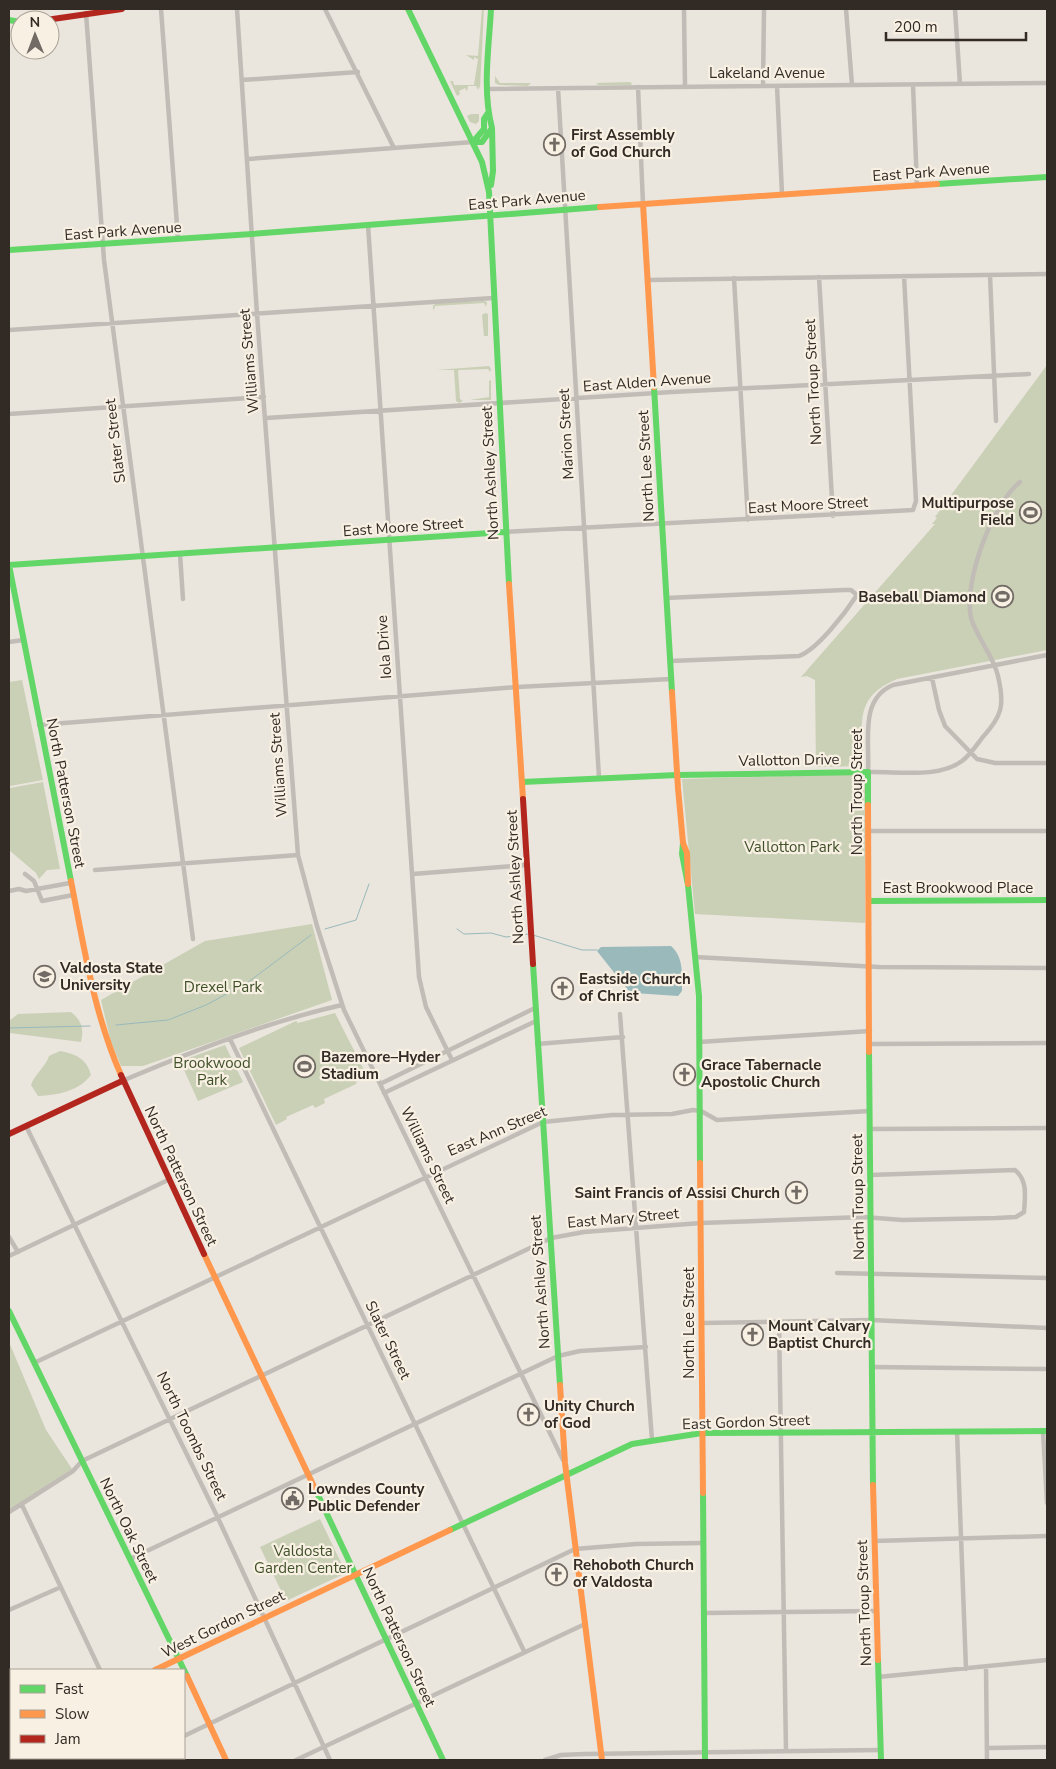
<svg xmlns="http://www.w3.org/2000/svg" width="1056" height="1769" viewBox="0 0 1056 1769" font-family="'Nunito Sans',sans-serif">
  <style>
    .green { fill: #cad0b6 }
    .water { fill: #99b9bb }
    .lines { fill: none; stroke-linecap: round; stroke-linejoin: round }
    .stream { stroke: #99b9bb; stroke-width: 1 }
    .street { stroke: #c2bcb6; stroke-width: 4.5 }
    .fast { stroke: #63d668; stroke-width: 6 }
    .slow { stroke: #ff974d; stroke-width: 6 }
    .jam { stroke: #b3261e; stroke-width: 6 }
    .labels { text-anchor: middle; stroke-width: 4.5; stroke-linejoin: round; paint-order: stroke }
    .street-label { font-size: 15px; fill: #322a25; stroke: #f8f0e2 }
    .poi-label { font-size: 15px; font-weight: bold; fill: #322a25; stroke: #f8f0e2; text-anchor: start }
    .park-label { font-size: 15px; fill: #3f5029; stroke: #f8f0e2 }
  </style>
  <rect width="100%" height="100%" fill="#eae5dd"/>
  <path class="green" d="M482 9H484L480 89 479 86 478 90 476 86H468L467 91 465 88 459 91 460 94 457 96 450 81H453L454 85H474L478 59 474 57V60L466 55 478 56Z
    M495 76 500 83H531L528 86 499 85 495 83Z
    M596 83 629 82 632 83 631 85H598Z
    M471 114H479V121L476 124 470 122 467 116Z
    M484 301 487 302 486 307 484 303 435 306 434 310 433 309V306L436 303Z
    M485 313 488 314V336H484L482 315Z
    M1047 365V650L897 679C852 698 863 725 863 766L816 767 815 680 807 676 801 677 935 524H932L937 518 935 517Z
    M489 366 491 369 490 372 488 369 458 370 460 399 463 401 459 403 456 401 454 370H436Z
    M491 380V400H470L489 397V381Z
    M22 680 43 780 10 786 9 682Z
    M859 774 865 779V923L695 914 682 779Z
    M43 782 60 869 47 870 39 879 36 873 9 850V791L10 788Z
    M312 924 332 1000 143 1066H121L111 1042 101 1000 205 941Z
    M71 1012C82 1021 84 1029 81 1042L10 1033 9 1021 18 1014Z
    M335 1013 365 1072 358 1075 356 1084 324 1099 325 1103 315 1108 313 1105 286 1117 287 1119 276 1125 239 1048 296 1021 298 1023Z
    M225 1045 243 1082 198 1101 180 1061Z
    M60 1051C76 1054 87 1059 91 1075 79 1091 58 1095 38 1096L31 1085C36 1072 45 1068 49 1056Z
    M9 1342 46 1430 72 1469 9 1510Z
    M320 1519 346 1573 286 1601 260 1547Z"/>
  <path class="water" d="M671 946C684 957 682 976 682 991L678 996 634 993 628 990 597 951 601 947Z"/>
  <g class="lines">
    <path class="stream" d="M325 929 356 920 369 884
      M457 929 464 934 491 933 506 937 529 934
      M533 935 582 950H597
      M116 1025 168 1020 206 1005 247 983 311 935
      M9 1028 90 1026"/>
    <path class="street" d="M161 9 178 239
      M237 9 257 314 298 855 317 926 344 1010 563 1460
      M325 9 394 148
      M684 9 685 86
      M846 9 852 85
      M955 9 960 84
      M86 13 104 260 193 939
      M242 80 358 72
      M913 85 917 186
      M763 86 764 9
      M777 86 782 194
      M638 87 643 204
      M558 88 599 778
      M487 89 1047 83
      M248 159 473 142
      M368 225 419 977 426 1007 452 1060
      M990 275 996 421
      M819 277 833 516
      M734 278 748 520
      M648 280 1047 274
      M9 330 493 298
      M9 414 264 397
      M266 418 672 392 1029 374
      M1020 482C992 504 963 583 971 618 977 638 993 655 998 676 1005 706 1002 716 982 738 976 746 970 755 962 761 938 779 897 771 868 772 870 742 859 699 893 685 944 675 996 665 1047 655
      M505 532 913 510 916 501 904 276
      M180 554 183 599
      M666 598 844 590H851L857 595C846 612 818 649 799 656L670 661
      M9 642 23 640
      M932 678 939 710 945 726 977 759 995 763H1047
      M39 725 517 687 671 679
      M869 831H1047
      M95 870 298 855
      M25 874 34 881 42 901 73 895
      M413 874 527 865
      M9 891 19 889 26 891 70 883
      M695 957 879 967 1047 968
      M620 1014 652 1440
      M230 1039 524 1651
      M699 1042 870 1031
      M537 1044 623 1037
      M870 1044 1047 1043
      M122 1081C193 1051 267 1022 342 1005
      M380 1084 535 1008
      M384 1093 536 1021
      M26 1126 217 1516 330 1760
      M870 1129 1047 1128
      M9 1237 18 1252
      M9 1256 168 1180
      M837 1273 1047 1278
      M779 1322 786 1751
      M702 1323 871 1320 1047 1328
      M34 1363 543 1122 612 1115 672 1114 693 1110 701 1111 717 1120 870 1111
      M871 1367 1047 1369
      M957 1431 966 1669
      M1043 1431 1047 1503
      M22 1505 100 1670
      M9 1512 73 1471 82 1461 551 1238 584 1232 701 1223 863 1217 903 1220 996 1218 1016 1217 1024 1212C1025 1196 1028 1181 1015 1170L870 1175
      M874 1541 1047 1536
      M130 1559 558 1356 580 1351 646 1347
      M9 1610 61 1587
      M704 1613 876 1611
      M986 1666 987 1760
      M878 1677 1047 1660
      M9 1691 11 1693
      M184 1736 575 1549 636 1544 703 1543
      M987 1748 1047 1747
      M19 1758 20 1760
      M126 1758 128 1760
      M132 1760 137 1758
      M296 1760 585 1624
      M545 1760 561 1755 584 1754 881 1750"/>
    <path class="fast" d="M408 9 482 162 489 192 509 584
      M9 20 20 22
      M473 142H482L492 128C482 90 489 48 491 9
      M473 142 484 129V119L488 113
      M937 184 1047 177
      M491 185 493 171 492 128
      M9 250 252 234 600 207
      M654 387 672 692
      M9 565 71 881
      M9 565 505 532
      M522 782 677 775 868 772V805
      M683 843 682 854 688 885 699 996 700 1163
      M869 901 1047 900
      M533 964 560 1385
      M869 1052 873 1485
      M9 1311 187 1676
      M317 1493 443 1760
      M703 1493 705 1760
      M450 1530 632 1444 702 1433 1047 1431
      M878 1660 881 1760
      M9 1734H11"/>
    <path class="slow" d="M643 204 654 387
      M600 207 937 184
      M509 584 523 799
      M672 692 678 788 683 843 687 853 688 884
      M868 805 869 1052
      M71 881C84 947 94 1014 121 1075
      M700 1163 703 1493
      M204 1254 317 1493
      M560 1385 565 1463 602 1760
      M873 1485 878 1660
      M155 1670 450 1530
      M187 1676 226 1760"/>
    <path class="jam" d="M46 20 122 9
      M523 799 533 964
      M121 1075 204 1254
      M9 1134 122 1081"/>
  </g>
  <defs>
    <symbol id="church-ring" viewBox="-11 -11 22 22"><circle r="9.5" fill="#f8f0e2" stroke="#726b65" stroke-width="1.5"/><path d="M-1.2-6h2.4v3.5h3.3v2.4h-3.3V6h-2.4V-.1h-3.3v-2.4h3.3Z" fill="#726b65"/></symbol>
    <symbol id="stadium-ring" viewBox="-11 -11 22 22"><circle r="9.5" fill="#f8f0e2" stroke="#726b65" stroke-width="1.5"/><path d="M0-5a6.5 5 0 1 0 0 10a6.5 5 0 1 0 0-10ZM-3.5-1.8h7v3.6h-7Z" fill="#726b65"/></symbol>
    <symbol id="university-ring" viewBox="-11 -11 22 22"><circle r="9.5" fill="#f8f0e2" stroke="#726b65" stroke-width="1.5"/><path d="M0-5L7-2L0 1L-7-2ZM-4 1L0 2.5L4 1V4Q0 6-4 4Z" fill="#726b65"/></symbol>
    <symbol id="civic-ring" viewBox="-11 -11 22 22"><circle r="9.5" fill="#f8f0e2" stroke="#726b65" stroke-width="1.5"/><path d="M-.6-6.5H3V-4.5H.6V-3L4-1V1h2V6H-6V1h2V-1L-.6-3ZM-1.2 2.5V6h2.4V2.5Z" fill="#726b65"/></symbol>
  </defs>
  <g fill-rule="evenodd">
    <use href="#church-ring" x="542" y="132" width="25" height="25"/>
    <use href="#stadium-ring" x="1018" y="500" width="25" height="25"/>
    <use href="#stadium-ring" x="990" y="584" width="25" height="25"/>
    <use href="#university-ring" x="32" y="964" width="25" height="25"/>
    <use href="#church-ring" x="550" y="976" width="25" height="25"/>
    <use href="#stadium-ring" x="292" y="1054" width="25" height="25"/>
    <use href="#church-ring" x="672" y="1062" width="25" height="25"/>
    <use href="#church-ring" x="784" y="1180" width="25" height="25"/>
    <use href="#church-ring" x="740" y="1322" width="25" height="25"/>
    <use href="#church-ring" x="516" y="1402" width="25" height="25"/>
    <use href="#civic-ring" x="280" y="1486" width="25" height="25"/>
    <use href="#church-ring" x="544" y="1562" width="25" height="25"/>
  </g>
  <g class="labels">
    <g class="street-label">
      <text x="767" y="78">Lakeland Avenue</text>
      <text transform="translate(931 172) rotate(-4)" y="5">East Park Avenue</text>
      <text transform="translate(527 200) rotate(-5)" y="5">East Park Avenue</text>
      <text transform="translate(123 231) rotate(-4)" y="5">East Park Avenue</text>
      <text transform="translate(249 361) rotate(-95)" y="5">Williams Street</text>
      <text transform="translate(647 382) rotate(-4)" y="5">East Alden Avenue</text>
      <text transform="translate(813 382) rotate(-93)" y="5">North Troup Street</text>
      <text transform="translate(566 434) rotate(-93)" y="5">Marion Street</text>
      <text transform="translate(115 441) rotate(-97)" y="5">Slater Street</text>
      <text transform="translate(646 466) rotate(-93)" y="5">North Lee Street</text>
      <text transform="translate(490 473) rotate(-93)" y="5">North Ashley Street</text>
      <text transform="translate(808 505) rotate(-3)" y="5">East Moore Street</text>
      <text transform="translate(403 527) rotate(-4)" y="5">East Moore Street</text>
      <text transform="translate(384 647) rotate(-94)" y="5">Iola Drive</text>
      <text transform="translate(789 760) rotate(-1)" y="5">Vallotton Drive</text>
      <text transform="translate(278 765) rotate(-94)" y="5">Williams Street</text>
      <text transform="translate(857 792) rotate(-90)" y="5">North Troup Street</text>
      <text transform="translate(66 793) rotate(79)" y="5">North Patterson Street</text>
      <text transform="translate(515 877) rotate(-93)" y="5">North Ashley Street</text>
      <text x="958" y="893">East Brookwood Place</text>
      <text transform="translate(497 1131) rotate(-23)" y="5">East Ann Street</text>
      <text transform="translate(428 1155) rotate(64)" y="5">Williams Street</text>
      <text transform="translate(181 1176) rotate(65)" y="5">North Patterson Street</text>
      <text transform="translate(858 1197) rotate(-91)" y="5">North Troup Street</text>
      <text transform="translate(623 1218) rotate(-5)" y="5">East Mary Street</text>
      <text transform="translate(540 1282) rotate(-94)" y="5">North Ashley Street</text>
      <text transform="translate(689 1323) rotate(-90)" y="5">North Lee Street</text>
      <text transform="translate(388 1340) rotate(64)" y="5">Slater Street</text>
      <text transform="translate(746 1422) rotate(-2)" y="5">East Gordon Street</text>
      <text transform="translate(192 1436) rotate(64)" y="5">North Toombs Street</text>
      <text transform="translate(129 1530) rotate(64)" y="5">North Oak Street</text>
      <text transform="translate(864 1603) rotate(-92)" y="5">North Troup Street</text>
      <text transform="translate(223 1624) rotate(-26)" y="5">West Gordon Street</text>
      <text transform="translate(399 1637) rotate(65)" y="5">North Patterson Street</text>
    </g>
    <g class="poi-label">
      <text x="571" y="140">First Assembly<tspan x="571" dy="17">of God Church</tspan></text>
      <text x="1014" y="508" text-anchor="end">Multipurpose<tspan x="1014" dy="17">Field</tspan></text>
      <text x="986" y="602" text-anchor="end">Baseball Diamond</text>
      <text x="60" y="973">Valdosta State<tspan x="60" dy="17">University</tspan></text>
      <text x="579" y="984">Eastside Church<tspan x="579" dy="17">of Christ</tspan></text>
      <text x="321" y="1062">Bazemore–Hyder<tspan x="321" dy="17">Stadium</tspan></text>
      <text x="701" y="1070">Grace Tabernacle<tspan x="701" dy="17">Apostolic Church</tspan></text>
      <text x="780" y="1198" text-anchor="end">Saint Francis of Assisi Church</text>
      <text x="768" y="1331">Mount Calvary<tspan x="768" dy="17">Baptist Church</tspan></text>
      <text x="544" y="1411">Unity Church<tspan x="544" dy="17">of God</tspan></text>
      <text x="308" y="1494">Lowndes County<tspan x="308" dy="17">Public Defender</tspan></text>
      <text x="573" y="1570">Rehoboth Church<tspan x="573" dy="17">of Valdosta</tspan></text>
    </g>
    <g class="park-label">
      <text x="792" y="852">Vallotton Park</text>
      <text x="223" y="992">Drexel Park</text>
      <text x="212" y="1068">Brookwood<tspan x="212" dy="17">Park</tspan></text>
      <text x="303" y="1556">Valdosta<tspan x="303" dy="17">Garden Center</tspan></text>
    </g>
  </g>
  <rect width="1056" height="1769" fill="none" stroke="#322a25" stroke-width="20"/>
  <rect x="10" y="1669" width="175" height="90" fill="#f8f0e2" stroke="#a9a196"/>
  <rect x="20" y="1685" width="25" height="8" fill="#63d668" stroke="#a9a196"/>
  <text x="55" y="1694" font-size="15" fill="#322a25">Fast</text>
  <rect x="20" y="1710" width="25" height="8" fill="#ff974d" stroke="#a9a196"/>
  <text x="55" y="1719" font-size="15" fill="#322a25">Slow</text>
  <rect x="20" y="1735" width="25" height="8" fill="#b3261e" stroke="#a9a196"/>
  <text x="55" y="1744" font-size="15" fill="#322a25">Jam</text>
  <g transform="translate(35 35) rotate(359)"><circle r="24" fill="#f8f0e2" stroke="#a9a196"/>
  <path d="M0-4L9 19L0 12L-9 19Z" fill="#726b65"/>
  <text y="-8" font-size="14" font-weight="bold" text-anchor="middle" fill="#322a25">N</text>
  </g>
  <path d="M886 32v8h140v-8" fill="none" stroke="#322a25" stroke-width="2.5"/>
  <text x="894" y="32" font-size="15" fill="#322a25" stroke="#f8f0e2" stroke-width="4" paint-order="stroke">200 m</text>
</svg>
